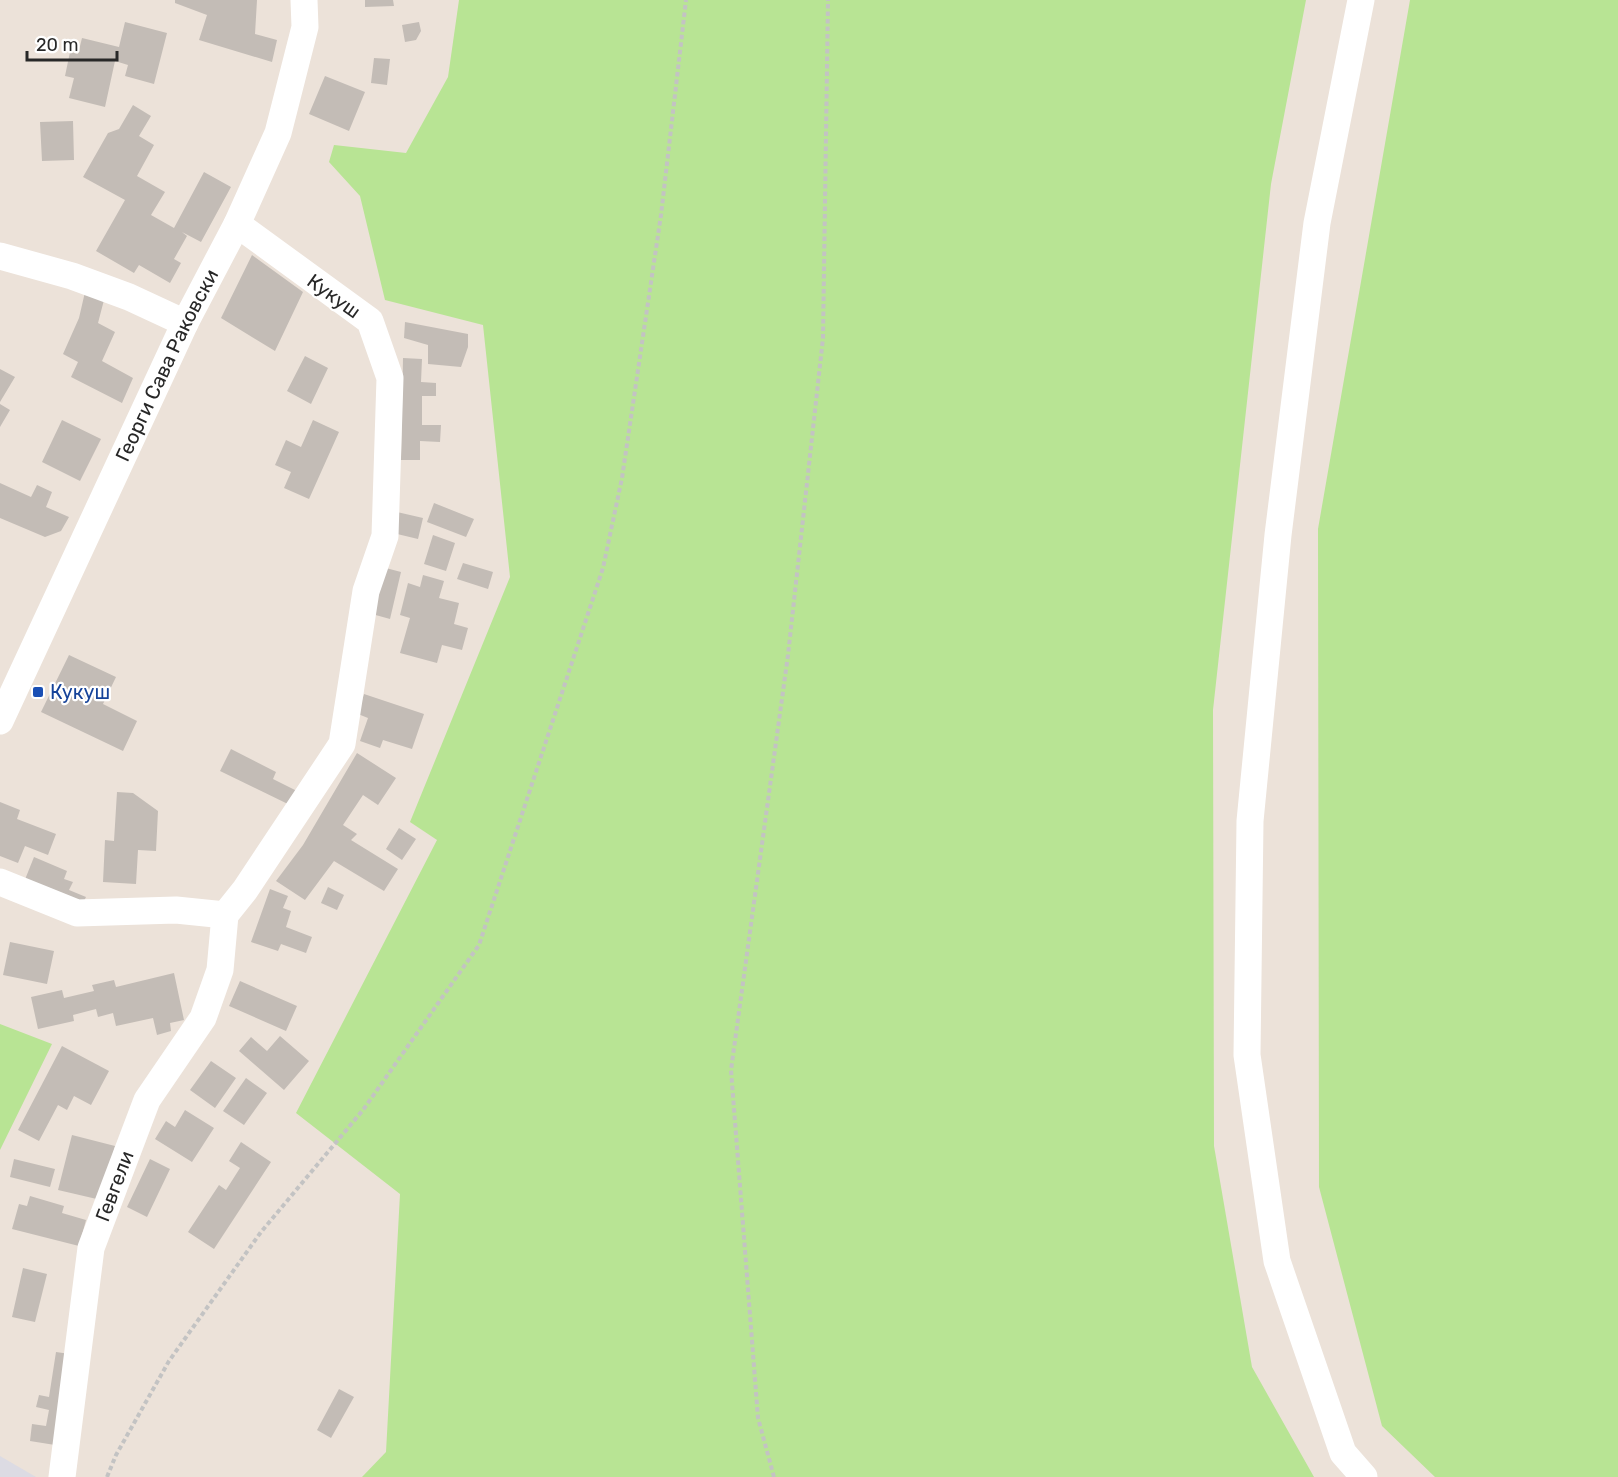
<svg xmlns="http://www.w3.org/2000/svg" width="1618" height="1477" viewBox="0 0 1618 1477" font-family="Rubik,sans-serif">
  <style>
    .industrial { fill: #dcdbe3 }
    .green { fill: #b8e494 }
    .building { fill: #c3bcb6 }
    .lines { fill: none; stroke-linecap: round; stroke-linejoin: round }
    .path { stroke: #c3c3c3; stroke-width: 4; stroke-dasharray: 4.5 3; stroke-linecap: butt }
    .minor { stroke: #fff; stroke-width: 27 }
    .transit-dot { fill: #1a4fb4; stroke: #fff; stroke-width: 2 }
    .labels { text-anchor: middle; stroke-width: 4.5; stroke-linejoin: round; paint-order: stroke }
    .street-label { font-size: 20px; fill: #282828; stroke: #fff }
    .transit-label { font-size: 20px; fill: #164399; stroke: #fff; text-anchor: start }
  </style>
  <rect width="100%" height="100%" fill="#ece2d9"/>
  <path class="industrial" d="M0 1456 36 1477H0Z"/>
  <path class="green" d="M459 0H1306L1271 184 1213 710 1214 1146 1252 1367 1314 1477H362L386 1452 400 1194 296 1113 437 840 410 822 510 577 483 325 385 300 360 196 329 162 334 145 406 153 448 77Z
    M1410 0H1618V1477H1435L1382 1426 1319 1187 1318 529Z
    M0 1024 52 1044 0 1150Z"/>
  <path class="building" d="M175 0H257L255 34 277 40 272 62 199 40 207 15 175 3Z
    M365 0H393L394 6 365 7Z
    M125 22 167 33 154 84 125 76 128 65 115 61 105 107 69 98 74 78 65 76 70 52 78 54 82 38 119 47Z
    M419 22 421 31 416 40 405 42 402 25Z
    M374 58 390 59 387 85 371 83Z
    M325 76 365 92 349 131 309 114Z
    M133 105 151 116 139 136 154 145 137 176 165 192 151 215 174 228 204 172 231 187 201 242 182 232 187 236 174 259 181 263 170 283 139 265 134 273 96 251 125 200 83 177 108 133 119 129Z
    M73 121 74 160 42 161 40 122Z
    M252 255 303 292 275 351 221 318Z
    M85 292 104 300 98 323 115 332 102 361 133 378 122 403 71 377 78 362 63 354 79 318Z
    M405 322 468 334V347L461 367 428 364V345L404 338Z
    M305 356 328 368 311 404 287 391Z
    M403 358 422 359 421 382 436 383V396H422V425H441L440 442 420 441V460H401Z
    M0 369 15 377 0 402Z
    M0 404 10 410 0 427Z
    M62 420 101 439 80 481 42 462Z
    M313 420 339 432 309 499 284 488 291 472 275 465 286 440 301 447Z
    M0 483 31 497 37 485 52 492 46 507 69 517 61 531 45 537 0 518Z
    M434 503 474 519 466 537 427 522Z
    M397 512 423 518 418 539 393 533Z
    M433 535 455 543 446 571 424 564Z
    M463 563 493 572 488 589 457 579Z
    M382 567 401 572 390 619 372 614Z
    M423 575 444 581 439 598 459 603 454 624 468 628 462 650 442 645 437 663 400 653 410 618 400 615 408 583 420 587Z
    M69 655 116 677 103 704 137 721 123 751 41 712Z
    M364 694 424 714 412 749 383 740 380 748 360 741 368 718 358 714Z
    M231 749 276 772 273 779 299 792 292 806 220 771Z
    M357 753 396 778 378 805 363 795 343 825 357 834 351 840 398 869 384 891 334 861 305 900 276 881 303 845Z
    M117 792 133 793 158 811 156 851 138 850 136 884 103 882 105 840 114 841Z
    M0 802 20 810 17 819 56 834 48 855 25 846 18 863 0 856Z
    M399 828 416 839 402 860 386 849Z
    M34 857 67 871 64 879 73 882 69 890 86 897 82 905 24 882Z
    M328 887 344 895 337 910 321 903Z
    M270 889 288 896 283 908 291 911 286 927 312 937 306 953 281 944 278 951 251 942Z
    M10 942 54 951 47 984 3 975Z
    M174 973 184 1020 170 1023 171 1031 157 1035 153 1018 116 1026 113 1013 98 1017 96 1009 73 1015 74 1021 38 1029 31 997 62 990 64 998 94 991 92 985 114 980 116 987Z
    M240 981 297 1006 286 1031 229 1006Z
    M280 1036 309 1061 284 1090 239 1051 251 1037 267 1051Z
    M62 1046 109 1071 91 1105 74 1096 67 1110 58 1105 39 1141 18 1130Z
    M211 1061 236 1078 215 1108 190 1090Z
    M246 1078 267 1093 244 1125 223 1111Z
    M185 1110 214 1128 192 1162 155 1139 166 1121 175 1127Z
    M72 1135 115 1146 101 1200 58 1190Z
    M241 1142 271 1162 214 1249 188 1232 219 1185 226 1190 240 1168 229 1161Z
    M14 1159 55 1169 50 1187 10 1177Z
    M150 1159 170 1169 147 1217 127 1207Z
    M30 1196 64 1206 62 1213 86 1220 79 1246 12 1229 19 1204 27 1206Z
    M23 1268 47 1274 35 1322 12 1317Z
    M56 1352 70 1354 55 1445 30 1441 32 1424 46 1426 49 1410 36 1407 39 1395 49 1397Z
    M339 1389 354 1397 331 1438 317 1430Z"/>
  <g class="lines">
    <path class="path" d="M107 1477 116 1455 169 1361 261 1232 363 1110 479 945 603 568 622 478 661 215 686 0
      M774 1477 758 1418 731 1070 788 655 823 338 828 0"/>
    <g class="minor">
      <path d="M1361 0 1317 223 1278 535 1250 821 1247 1055 1277 1261 1343 1453 1364 1477"/>
      <path d="M0 256 72 276 129 297 185 323"/>
      <path id="s1" d="M0 721 185 323 237 224 278 133 305 27 304 0"/>
      <path d="M0 882 77 913 176 910 225 915"/>
      <path d="M225 915 245 890 342 744 366 591 385 536 390 378 370 321 237 224"/>
      <path id="s2" d="M62 1477 91 1248 147 1100 203 1018 220 970 225 915"/>
    </g>
  </g>
  <rect class="transit-dot" x="32" y="686" width="12" height="12" rx="3"/>
  <g class="labels">
    <g class="street-label">
      <text transform="translate(334 296) rotate(36)" y="7">Кукуш</text>
      <text dy="7" stroke="none"><textPath href="#s1" startOffset="393">Георги Сава Раковски</textPath></text>
      <text dy="7" stroke="none"><textPath href="#s2" startOffset="297">Гевгели</textPath></text>
    </g>
    <g class="transit-label">
      <text x="50" y="699">Кукуш</text>
    </g>
  </g>
  <path d="M27 51v9h90v-9" fill="none" stroke="#282828" stroke-width="3"/>
  <text x="36" y="51" font-size="18" fill="#282828" stroke="#ffffff" stroke-width="4.5" paint-order="stroke">20 m</text>
</svg>
